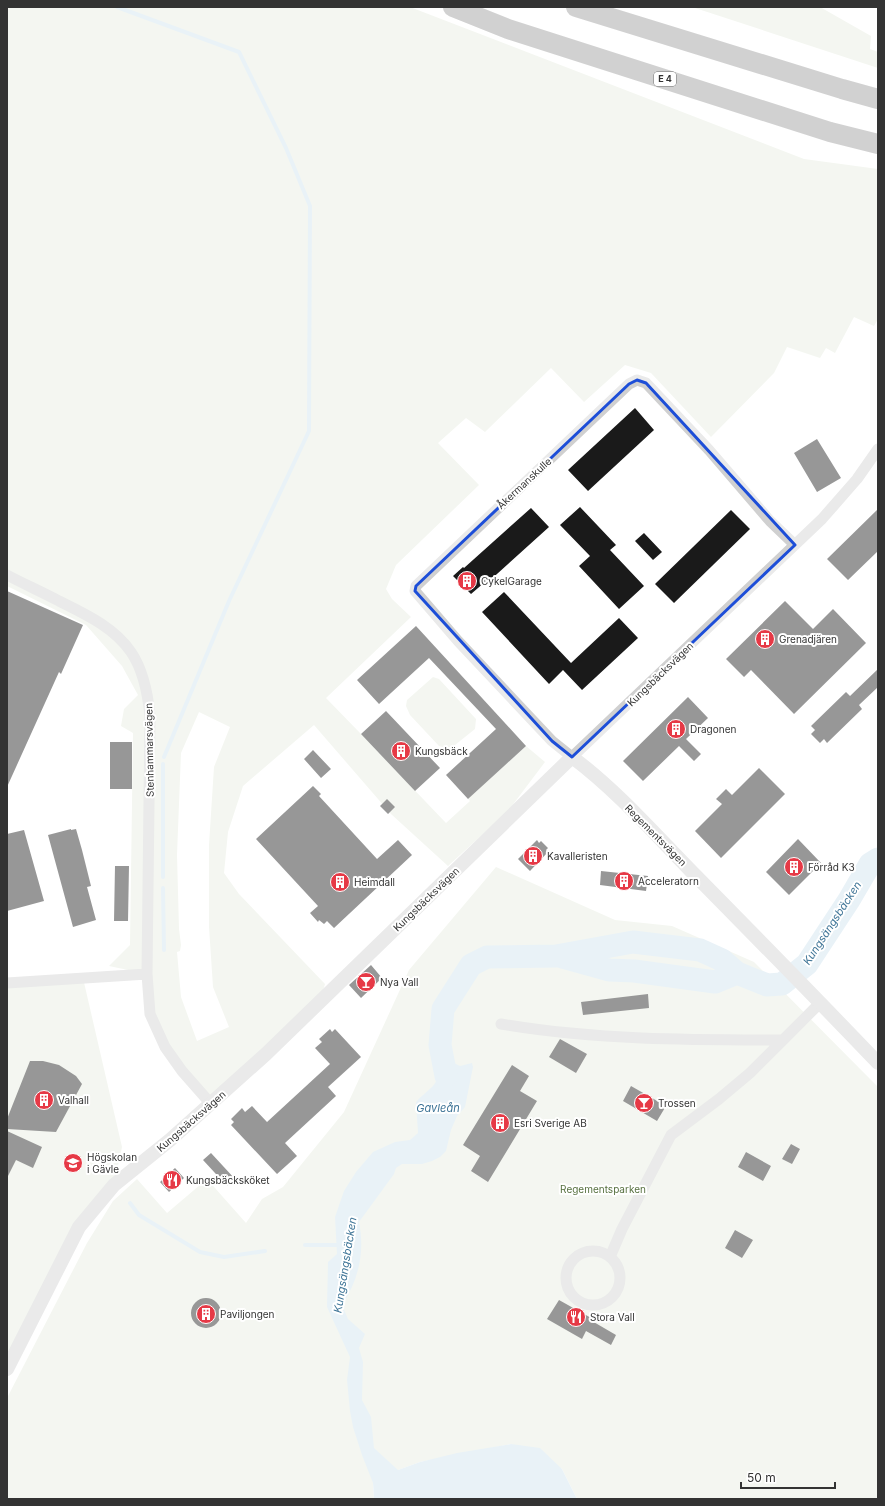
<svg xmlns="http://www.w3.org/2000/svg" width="885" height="1506" viewBox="0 0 885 1506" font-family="Inter,sans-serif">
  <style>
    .green { fill: #e6ecdf; fill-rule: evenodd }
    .water { fill: #cfe2ee }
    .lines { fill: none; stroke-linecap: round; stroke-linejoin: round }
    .stream { stroke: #cfe2ee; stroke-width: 4 }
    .river { stroke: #cfe2ee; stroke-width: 23 }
    .building { fill: #1a1a1a }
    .minor { stroke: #d0d0d0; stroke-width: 11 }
    .tertiary { stroke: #d0d0d0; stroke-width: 14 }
    .motorway { stroke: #9a9a9a; stroke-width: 20 }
    .marked { fill: none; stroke: #1d4ed8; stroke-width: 3; stroke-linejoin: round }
    .labels { text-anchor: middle; stroke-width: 4; stroke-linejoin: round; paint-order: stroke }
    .shield { fill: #fff; stroke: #707070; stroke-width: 1 }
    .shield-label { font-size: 9px; font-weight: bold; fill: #333 }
    .street-label { font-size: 10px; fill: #333; stroke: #fff }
    .poi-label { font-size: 10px; fill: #333; stroke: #fff; text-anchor: start }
    .park-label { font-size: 10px; fill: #56703f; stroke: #fff }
    .water-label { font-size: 11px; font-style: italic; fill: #3f7597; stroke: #fff }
  </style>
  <rect width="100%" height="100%" fill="#fff"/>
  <path class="green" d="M7 7H410L804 159 878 169V319L874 326 854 317 835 353 826 348 820 358 787 347 774 373 711 437 651 373 625 365 584 402 551 368 485 432 466 418 438 443 479 485 396 565 386 589 392 599 411 617 326 698 361 734 446 823 470 801 468 799 526 746 545 762 508 811 448 866 391 814 314 725 243 786 228 832 224 873 239 894 325 984 319 1004 211 1104 182 1071 150 1014 147 974 109 966 130 945 133 733 121 726 124 709 138 695 122 666 86 625 7 586ZM199 712 230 727 214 767 209 845V927L213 987 229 1027 197 1041 181 997 177 952 180 951 181 945 179 929 177 855 181 753Z
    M692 7H820L871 36 870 49 878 52V68Z
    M433 677 439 679 476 719 475 729 450 749 439 746 410 715 406 706 407 700Z
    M496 867 615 920 672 926 754 962 878 1087V1499H577L562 1469 511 1444 420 1462 382 1476 373 1484 374 1499H7V1398L87 1243 113 1201 137 1179 167 1213 207 1179 246 1223 262 1199 283 1187 344 1112 409 970Z
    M83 978 122 1147 114 1185 79 1227 7 1371V983Z"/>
  <path class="water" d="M431 1045H445L454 1063 460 1066 472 1063 473 1067 465 1107 457 1116 451 1130 446 1151 440 1157 432 1161 422 1164H402L396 1168 394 1174 359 1222C365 1252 359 1279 342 1305L348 1319 365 1334 359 1348 363 1362 362 1400 371 1417 374 1448 398 1470 420 1462 457 1453 511 1444 540 1448 562 1469 577 1499H374L373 1483 362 1455 353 1427 350 1411 347 1380 350 1357 327 1307 328 1262 337 1254 335 1217 344 1191 356 1172 373 1152 395 1142 410 1140 418 1133 416 1102C421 1096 427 1092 432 1087 444 1075 435 1058 431 1045Z"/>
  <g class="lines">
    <path class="stream" d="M117 7 239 52 286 148 310 206 309 431 229 601 164 757
      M163 764V877
      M163 888 164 950
      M130 1203 139 1215 200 1252 224 1257 265 1251
      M305 1245H340"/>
    <path class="river" d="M562 957 609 970 634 971 715 982 737 973
      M446 1076 440 1045 443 1009 471 965 487 957 556 956 633 942 700 950 722 960 737 973 767 985 782 984 807 964 849 900 870 864 878 859"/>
  </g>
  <path class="building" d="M635 408 654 430 588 491 568 470Z
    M817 439 841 478 817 492 794 453Z
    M580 507 616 545 610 550 644 586 619 609 579 566 590 556 560 525Z
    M531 508 549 527 487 583 485 582 471 594 453 576 463 567 464 568Z
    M878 509V551L848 580 827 559Z
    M731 510 750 529 674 603 655 584Z
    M644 533 662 552 653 560 635 541Z
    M7 591 83 625 61 674 59 672 7 787Z
    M504 592 571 663 619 618 638 638 582 690 563 670 549 684 482 612Z
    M785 601 813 629 833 609 866 643 794 714 751 670 744 677 726 659Z
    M416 626 526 746 468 799 446 775 496 729 429 658 379 704 357 680Z
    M878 669V687L859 705 862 709 827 743 824 739 820 743 811 734 815 730 811 726 846 692 850 696Z
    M688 697 708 718 686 739 701 754 694 761 679 746 643 781 623 761Z
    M386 711 440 768 415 791 361 734Z
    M110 742H132V789H110Z
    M313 750 331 769 321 778 304 759Z
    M759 768 785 794 721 858 695 831 722 804 716 799 726 789 732 795Z
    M313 786 321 794 319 796 377 859 398 840 412 855 334 928 327 921 324 924 319 920 318 922 310 913 318 906 256 839Z
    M387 799 395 807 388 814 380 806Z
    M71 829V830L76 829 82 850 91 886 87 887 96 920 73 927 48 835Z
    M24 830 44 901 7 911V834Z
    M798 839 821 863 789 895 766 872Z
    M537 840 539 843 541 841 548 848 546 850 548 852 530 871 518 859Z
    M115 866H129L128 921H114Z
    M601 871 648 876 646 891 600 885Z
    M371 965 382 978 361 998 349 985Z
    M648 994 649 1008 583 1015 581 1002Z
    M330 1029 332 1032 335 1029 361 1057 328 1087 336 1096 285 1143 297 1156 277 1174 231 1125 234 1122 231 1119 242 1108 245 1112 252 1106 267 1122 330 1064 315 1048 322 1042 319 1039Z
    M560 1039 587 1054 576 1073 549 1057Z
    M30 1061H43L59 1065 76 1076 82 1084 56 1132 7 1129V1119Z
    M512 1065 529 1076 520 1091 537 1101 488 1182 471 1171 480 1156 463 1145Z
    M631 1086 666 1106 657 1121 623 1101Z
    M7 1131 42 1147 33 1168 16 1160 7 1178Z
    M791 1144 800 1149 792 1164 782 1159Z
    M746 1152 771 1166 763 1181 738 1167Z
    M211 1153 235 1179 227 1186 203 1160Z
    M175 1168 184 1178 169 1192 160 1182Z
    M735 1230 753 1240 742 1258 725 1248Z
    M191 1313a15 15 0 1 1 30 0a15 15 0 1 1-30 0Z
    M559 1300 593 1319 592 1321 616 1335 611 1345 586 1331 582 1339 547 1319Z"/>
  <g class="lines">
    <path class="minor" d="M795 545 770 521 709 450 646 383 637 380 629 384 416 586 415 591 458 641 552 741 572 757 822 519 857 479 878 449
      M7 575C24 584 42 592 59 601 85 614 114 627 131 652 144 671 148 695 150 716L147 974 150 1014 165 1047 182 1071 211 1104
      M7 983 147 974
      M501 1024C594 1040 689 1040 783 1040L820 1003
      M566 1278a27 27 0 1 1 54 0a27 27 0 1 1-54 0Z
      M610 1257 622 1229 671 1135 719 1099 750 1073 783 1040"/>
    <path class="tertiary" d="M7 1369 79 1227 114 1185 170 1140 266 1054 572 757C616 790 652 831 690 870 753 934 816 998 878 1063"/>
    <path class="motorway" d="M453 7 508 29 830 132 878 144
      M576 7 842 89 878 99"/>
  </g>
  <path d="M0 0H885V1506H0ZM637 380 646 383 795 545 572 757 552 741 415 591 416 586 629 384Z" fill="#fff" fill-opacity=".55" fill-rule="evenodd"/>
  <path class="marked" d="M637 380 646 383 795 545 572 757 552 741 415 591 416 586 629 384Z"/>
  <defs>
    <symbol id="building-disc" viewBox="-11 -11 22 22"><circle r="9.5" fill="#e63946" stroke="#fff"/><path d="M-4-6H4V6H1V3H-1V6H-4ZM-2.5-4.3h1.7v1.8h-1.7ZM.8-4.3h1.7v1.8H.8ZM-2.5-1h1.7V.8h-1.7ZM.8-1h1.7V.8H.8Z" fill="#fff"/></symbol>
    <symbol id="bar-disc" viewBox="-11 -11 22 22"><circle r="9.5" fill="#e63946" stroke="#fff"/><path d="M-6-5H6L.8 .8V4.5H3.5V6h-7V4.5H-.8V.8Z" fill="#fff"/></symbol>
    <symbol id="university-disc" viewBox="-11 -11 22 22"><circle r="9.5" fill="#e63946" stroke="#fff"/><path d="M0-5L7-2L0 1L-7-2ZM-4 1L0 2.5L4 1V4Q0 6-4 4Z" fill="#fff"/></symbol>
    <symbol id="restaurant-disc" viewBox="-11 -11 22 22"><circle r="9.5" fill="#e63946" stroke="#fff"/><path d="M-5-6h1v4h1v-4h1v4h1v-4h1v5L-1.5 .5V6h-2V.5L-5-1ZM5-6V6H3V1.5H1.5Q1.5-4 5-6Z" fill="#fff"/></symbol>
  </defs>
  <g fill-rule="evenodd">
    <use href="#building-disc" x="456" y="570" width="22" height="22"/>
    <use href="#building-disc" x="754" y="628" width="22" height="22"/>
    <use href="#building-disc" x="665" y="718" width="22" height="22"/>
    <use href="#building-disc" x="390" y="740" width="22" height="22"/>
    <use href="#building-disc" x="522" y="845" width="22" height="22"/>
    <use href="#building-disc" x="783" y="856" width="22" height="22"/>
    <use href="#building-disc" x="613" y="870" width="22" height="22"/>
    <use href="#building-disc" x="329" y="871" width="22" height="22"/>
    <use href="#bar-disc" x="355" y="971" width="22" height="22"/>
    <use href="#building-disc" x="33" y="1089" width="22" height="22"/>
    <use href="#bar-disc" x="633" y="1092" width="22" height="22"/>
    <use href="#building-disc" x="489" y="1112" width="22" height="22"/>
    <use href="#university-disc" x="62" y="1152" width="22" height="22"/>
    <use href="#restaurant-disc" x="161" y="1169" width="22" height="22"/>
    <use href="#building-disc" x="195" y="1303" width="22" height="22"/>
    <use href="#restaurant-disc" x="565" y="1306" width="22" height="22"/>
  </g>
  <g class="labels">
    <rect class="shield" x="654" y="72" width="22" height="14" rx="3"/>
    <g class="shield-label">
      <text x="665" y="82">E 4</text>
    </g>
    <g class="street-label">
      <text transform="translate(524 483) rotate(-43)" y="4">Åkermanskulle</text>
      <text transform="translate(660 674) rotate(-44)" y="4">Kungsbäcksvägen</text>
      <text transform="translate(149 750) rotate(-91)" y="4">Stenhammarsvägen</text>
      <text transform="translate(656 835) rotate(45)" y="4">Regementsvägen</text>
      <text transform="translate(426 899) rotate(-44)" y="4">Kungsbäcksvägen</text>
      <text transform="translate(191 1121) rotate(-41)" y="4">Kungsbäcksvägen</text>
    </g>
    <g class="poi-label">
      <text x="481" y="585">CykelGarage</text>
      <text x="779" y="643">Grenadjären</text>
      <text x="690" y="733">Dragonen</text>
      <text x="415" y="755">Kungsbäck</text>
      <text x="547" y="860">Kavalleristen</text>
      <text x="808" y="871">Förråd K3</text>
      <text x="638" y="885">Acceleratorn</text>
      <text x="354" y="886">Heimdall</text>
      <text x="380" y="986">Nya Vall</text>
      <text x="58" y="1104">Valhall</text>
      <text x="658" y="1107">Trossen</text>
      <text x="514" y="1127">Esri Sverige AB</text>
      <text x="87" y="1161">Högskolan<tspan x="87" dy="12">i Gävle</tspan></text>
      <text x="186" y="1184">Kungsbäcksköket</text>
      <text x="220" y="1318">Paviljongen</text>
      <text x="590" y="1321">Stora Vall</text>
    </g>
    <g class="park-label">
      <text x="603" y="1193">Regementsparken</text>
    </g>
    <g class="water-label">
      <text transform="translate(832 923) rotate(-57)" y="4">Kungsängsbäcken</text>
      <text x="438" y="1112">Gavleån</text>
      <text transform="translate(345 1265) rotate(-81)" y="4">Kungsängsbäcken</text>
    </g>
  </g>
  <rect width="885" height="1506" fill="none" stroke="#333333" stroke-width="16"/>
  <path d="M741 1482v6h94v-6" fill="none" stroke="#333333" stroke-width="2"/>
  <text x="747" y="1482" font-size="12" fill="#333333" stroke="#ffffff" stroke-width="3" paint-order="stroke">50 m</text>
</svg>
